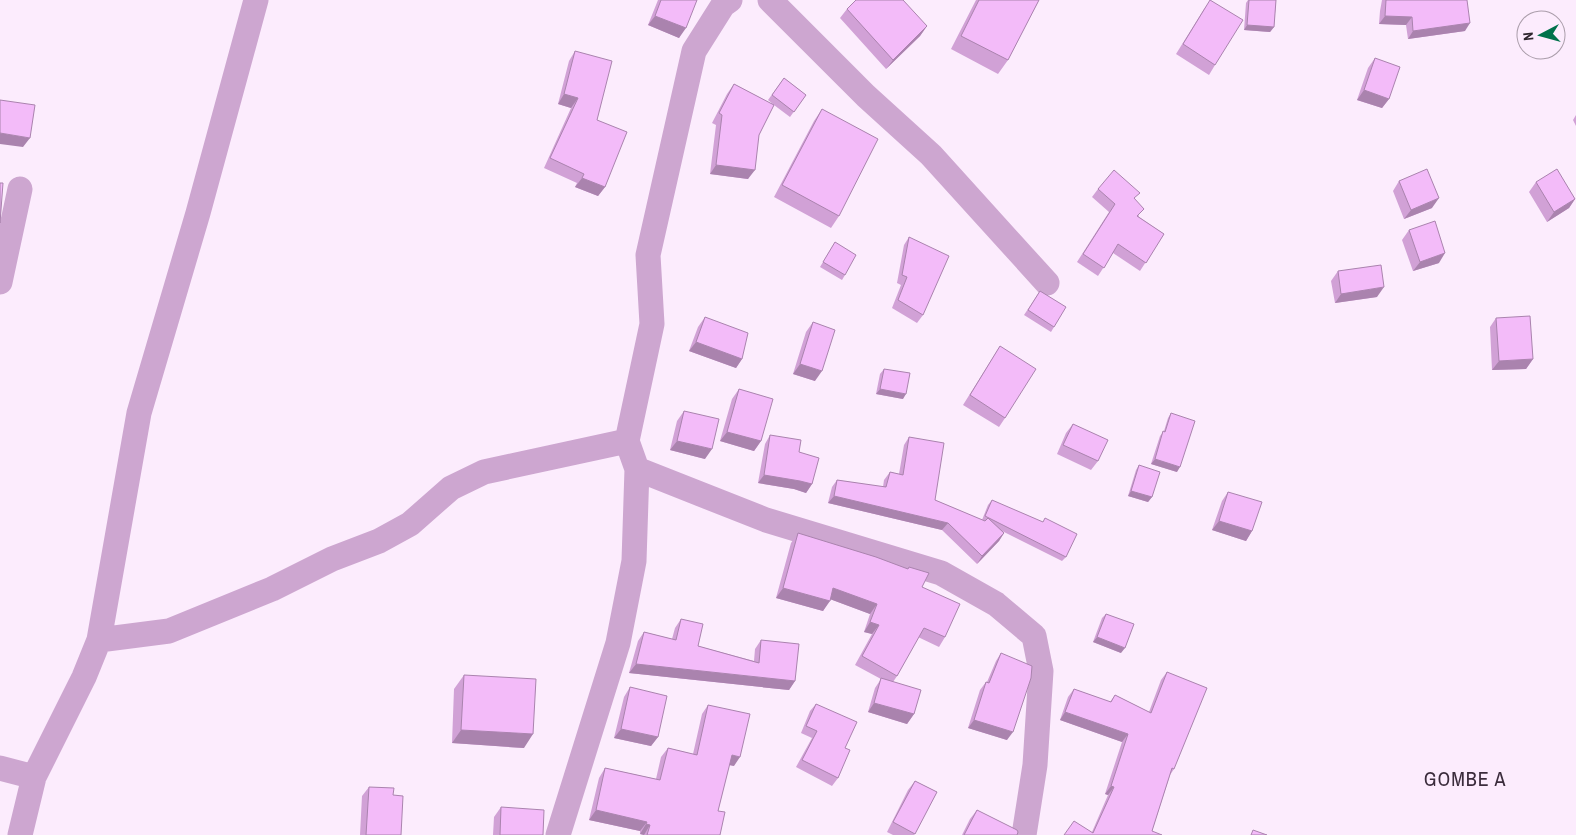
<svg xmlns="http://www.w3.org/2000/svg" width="1576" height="835" viewBox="0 0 1576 835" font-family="'Archivo Narrow',sans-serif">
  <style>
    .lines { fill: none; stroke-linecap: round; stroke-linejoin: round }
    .street { stroke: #cda6d0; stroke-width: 25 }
    .wall { fill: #d1a1d6 }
    .shaded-wall { fill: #aa83ae }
    .building { fill: #f3bbf9; stroke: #aa83ae }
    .labels { text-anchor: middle; stroke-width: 4; stroke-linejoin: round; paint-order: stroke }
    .quarter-label { font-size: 20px; letter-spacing: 1px; fill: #3b2c3c; stroke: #fcecfd }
  </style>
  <rect width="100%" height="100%" fill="#fcecfd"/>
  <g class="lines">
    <path class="street" d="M770 0 866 96 931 155 1047 283
      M0 282 20 189
      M637 469 766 520 941 573 996 604 1034 636 1041 671 1035 765 1024 835
      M99 640 169 631 272 589 332 559 379 541 410 524 451 488 484 472 627 441
      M0 768 34 777
      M20 835 34 777 84 677 99 640 139 413 198 213 256 0
      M558 835 618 643 634 561 637 469 627 441 652 324 648 255 694 51 723 5 730 0"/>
  </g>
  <path class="wall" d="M658 0H697L679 38 648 25Z
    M976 0H1039L1008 60 998 74 951 49Z
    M1211 0 1215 65 1209 75 1176 54 1204 9Z
    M1248 0H1276L1274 27 1270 32 1244 30 1246 3Z
    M1382 0H1467L1465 31 1408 39 1406 25 1379 24 1380 11Z
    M847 9 927 26 920 36 886 69 840 18Z
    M575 51 597 120 605 187 598 196 575 187 577 183 544 168 571 108 558 104 569 61Z
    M1375 58 1389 99 1382 108 1357 100 1368 68Z
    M784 78 806 95 790 117 774 105 759 135 748 179 710 174 716 125 712 123 727 94 734 84 774 105 768 100Z
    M822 109 839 216 831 228 774 197 814 121Z
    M1576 115V126L1573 120Z
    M1399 181 1432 208 1404 219 1393 191Z
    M1536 182 1575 199 1569 208 1547 222 1529 192Z
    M1098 189 1135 199 1139 217 1164 234 1140 271 1113 253 1098 276 1077 262 1109 212 1092 197Z
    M1409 230 1439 263 1413 271 1402 240Z
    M909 237 923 315 917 323 892 308 901 285 897 283 904 245Z
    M835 242 845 275 842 280 820 267Z
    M1338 271 1377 297 1335 303 1331 281Z
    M1040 291 1054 327 1051 332 1024 315Z
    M705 317 742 359 736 368 689 351 698 327Z
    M1496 318 1533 359 1526 369 1492 370 1490 327Z
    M813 322 815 381 793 374 806 332Z
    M1000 346 1005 418 999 427 963 405Z
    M884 369 903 399 876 394 880 374Z
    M739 389 761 441 754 451 720 441 732 399Z
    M684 411 705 459 670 450 677 421Z
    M1171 413 1177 472 1151 464 1160 436 1164 431 1168 418Z
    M1073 424 1098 461 1091 470 1057 454 1066 433Z
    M770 435 799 452 812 484 806 493 794 489 758 483 765 444Z
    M909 437 935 500 982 520 988 505 992 500 1066 557 1062 561 1002 531 1004 533 999 541 977 564 942 530 828 503 832 487 837 480 883 487 884 480 890 472 899 474 904 445Z
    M1139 465 1152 497 1148 502 1128 496 1136 470Z
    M1228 492 1252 531 1246 541 1212 530 1222 501Z
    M798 533 907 569 909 567 922 587 945 637 939 647 918 637 897 676 893 682 914 714 907 724 868 712 875 688 881 679 855 665 872 634 864 632 870 614 830 599 823 611 776 598 791 543Z
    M1106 614 1121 653 1093 642 1102 618Z
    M681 619 698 646 754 661 755 649 761 640 795 681 789 690 629 673 638 641 644 632 672 639 675 628Z
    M1001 653 1007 740 968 728 980 690 986 682H987L996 661Z
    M1167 672 1174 769 1170 775 1152 831 1064 835 1092 832 1108 795 1105 794 1122 742 1060 720 1068 697 1074 689 1110 702 1115 695 1149 712 1161 680Z
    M464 675 524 748 452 743 454 689Z
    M630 687 658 737 651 746 614 738 624 697Z
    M816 704 845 748 838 778 832 786 796 767 812 738 801 733 810 711Z
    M708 705 734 766 729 765 718 811 720 835H644L640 834V831L589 820 599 778 605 768 656 779 661 757 668 748 693 754 702 714Z
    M915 781 937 792 914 835H893L887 832 908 790Z
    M369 787 401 835H360L362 796Z
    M501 807 543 835H493L494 817Z
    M977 810 1017 835H962L970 819Z"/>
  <path class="shaded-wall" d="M655 16 686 28 679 38 648 25Z
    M1385 16 1412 17 1406 25 1379 24Z
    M1470 23 1465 31 1408 39 1413 31Z
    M1247 25 1274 27 1270 32 1244 30Z
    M927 26 920 36 886 69 893 60Z
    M1364 90 1389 99 1382 108 1357 100Z
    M564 94 578 98 571 108 558 104Z
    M0 133 30 138 23 147 0 144Z
    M716 165 755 170 748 179 710 174Z
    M582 178 605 187 598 196 575 187Z
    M1439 198 1432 208 1404 219 1411 210Z
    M1575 199 1569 208 1547 222 1554 212Z
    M1445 253 1439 263 1413 271 1420 262Z
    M1384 287 1377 297 1335 303 1341 294Z
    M696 342 742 359 736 368 689 351Z
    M1533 359 1526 369 1492 370 1499 361Z
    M800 364 822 371 815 381 793 374Z
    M880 389 906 394 903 399 876 394Z
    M727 432 761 441 754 451 720 441Z
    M677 441 712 449 705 459 670 450Z
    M1155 459 1180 467 1177 472 1151 464Z
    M764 475 800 481 812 484 806 493 794 489 758 483Z
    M1131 491 1152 497 1148 502 1128 496Z
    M834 496 948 523 942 530 828 503Z
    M1219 521 1252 531 1246 541 1212 530Z
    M1004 533 999 541 977 564 982 556Z
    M783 588 830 601 823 611 776 598Z
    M833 588 877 604 870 614 827 598Z
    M870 622 879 625 872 634 864 632Z
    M1097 637 1125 648 1121 653 1093 642Z
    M636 664 795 681 789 690 629 673Z
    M874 703 914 714 907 724 868 712Z
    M1065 712 1128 734 1122 742 1060 720Z
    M974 720 1013 732 1007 740 968 728Z
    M621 729 658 737 651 746 614 738Z
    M461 730 533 734 524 748 452 743Z
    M732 755 740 757 734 766 725 764Z
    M1111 786 1114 787 1108 795 1105 794Z
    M596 810 647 822 640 831 589 820Z
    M646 824 650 825 644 835 640 834Z"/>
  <path class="building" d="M661 0H697L686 28 655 16Z
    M856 0H903L927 26 893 60 847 9Z
    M979 0H1039L1008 60 961 36Z
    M1210 0 1243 20 1215 65 1183 44Z
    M1249 0H1276L1274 27 1247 25Z
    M1386 0H1467L1470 23 1413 31 1412 17 1385 16Z
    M575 51 612 61 597 120 627 132 605 187 582 178 584 174 550 158 578 98 564 94Z
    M1375 58 1400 67 1389 99 1364 90Z
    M784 78 806 95 794 112 772 95Z
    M734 84 774 105 759 135 755 170 716 165 722 115 719 113Z
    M0 100 35 105 30 138 0 133Z
    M822 109 878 139 839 216 782 185Z
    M1427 169 1439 198 1411 210 1399 181Z
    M1557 169 1575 199 1554 212 1536 182Z
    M1114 170 1140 193 1134 198 1144 209 1137 216 1164 234 1146 263 1118 244 1104 268 1083 254 1115 204 1098 189Z
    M0 183H3L0 223Z
    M1435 221 1445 253 1420 262 1409 230Z
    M909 237 949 256 923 315 898 300 907 277 902 275Z
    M835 242 856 255 845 275 823 262Z
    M1381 265 1384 287 1341 294 1338 271Z
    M1040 291 1066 307 1054 327 1028 310Z
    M1530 316 1533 359 1499 361 1496 318Z
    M705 317 748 333 742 359 696 342Z
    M813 322 835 330 822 371 800 364Z
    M1000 346 1036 369 1005 418 970 395Z
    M884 369 910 373 906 394 880 389Z
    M739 389 773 399 761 441 727 432Z
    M684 411 719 419 712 449 677 441Z
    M1171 413 1195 421 1180 467 1155 459 1163 431 1165 432Z
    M1073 424 1108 440 1098 461 1063 445Z
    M770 435 801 440 799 452 819 458 812 484 800 481 764 475Z
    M909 437 944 443 935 500 985 521 988 518 1004 533 982 556 948 523 834 496 837 480 886 487 890 472 903 475Z
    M1139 465 1160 472 1152 497 1131 491Z
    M1228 492 1262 502 1252 531 1219 521Z
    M992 500 1043 522 1045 518 1077 534 1066 557 985 516Z
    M798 533 876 557 908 569 909 567 929 573 922 587 960 604 945 637 924 628 897 676 862 656 879 625 870 622 877 604 833 588 830 601 783 588Z
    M1106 614 1134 624 1125 648 1097 637Z
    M681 619 703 624 698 646 759 663 761 640 799 644 795 681 636 664 644 632 676 640Z
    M1001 653 1032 666 1031 678 1013 732 974 720 986 682 989 683Z
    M1167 672 1207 688 1174 769 1172 768 1152 831 1162 835H1064L1074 821 1093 833 1114 787 1111 786 1128 734 1065 712 1074 689 1111 702 1115 695 1151 713Z
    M464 675 536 679 533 734 461 730Z
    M881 678 921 690 914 714 874 703Z
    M630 687 667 696 658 737 621 729Z
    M816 704 857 722 845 748 850 750 838 778 802 760 817 731 806 726Z
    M708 705 750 714 740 757 732 755 718 811 725 812 720 835H647L650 825 646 824 647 822 596 810 605 768 660 780 668 748 697 755Z
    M915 781 937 792 915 834 893 822Z
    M369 787 394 788 393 795 403 796 401 835H366Z
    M501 807 544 810 543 835H500Z
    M977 810 1017 830 1018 832 1017 835H964Z
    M1253 830 1267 835H1251Z"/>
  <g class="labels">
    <g class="quarter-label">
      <text x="1465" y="786">GOMBE A</text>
    </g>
  </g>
  <g transform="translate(1541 35) rotate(264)"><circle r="24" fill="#fcecfd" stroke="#aa9daa"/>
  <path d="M0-4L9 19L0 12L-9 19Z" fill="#00714b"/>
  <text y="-8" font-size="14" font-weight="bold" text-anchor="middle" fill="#2e262e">N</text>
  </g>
</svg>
